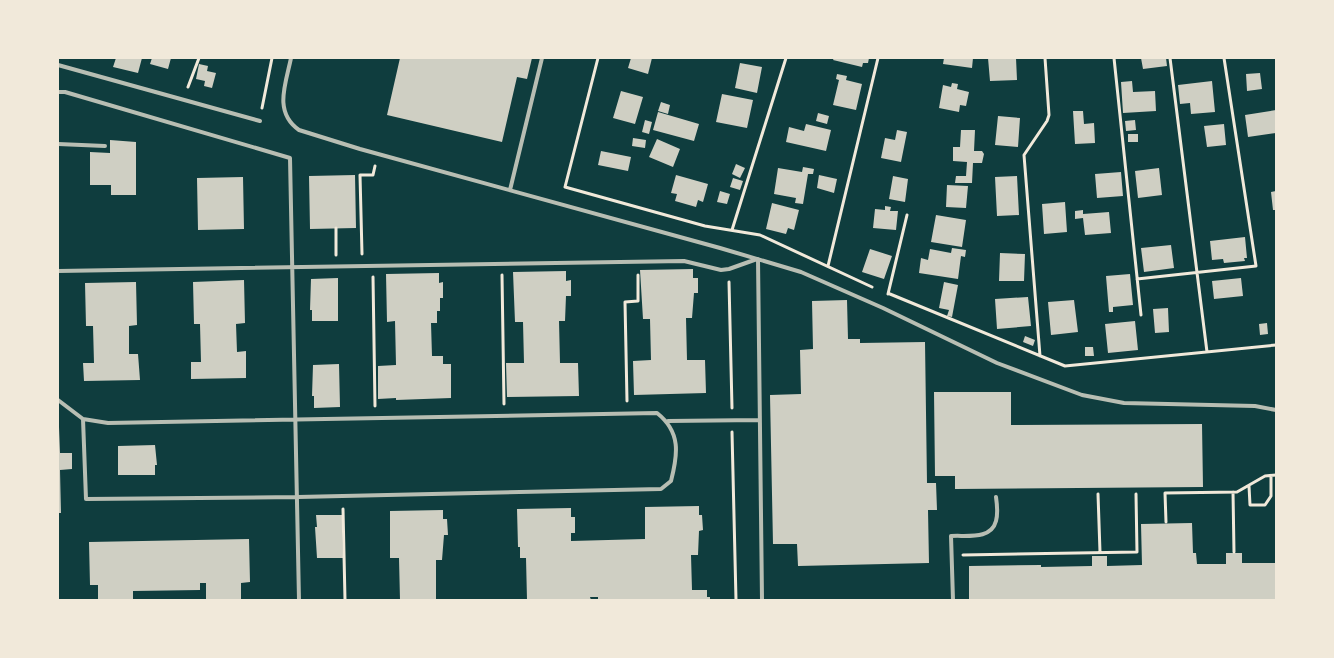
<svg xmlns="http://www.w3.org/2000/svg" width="1334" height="658" viewBox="0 0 1334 658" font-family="'Varela Round',sans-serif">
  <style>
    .building { fill: #cfcfc3 }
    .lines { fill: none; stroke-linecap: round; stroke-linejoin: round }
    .path { stroke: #f1e9da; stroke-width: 3 }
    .service { stroke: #b8beb3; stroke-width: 4 }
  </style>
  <rect width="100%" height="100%" fill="#0f3d3e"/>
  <path class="building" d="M116 58H142L138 73 113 67Z
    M152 58H171L168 69 150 64Z
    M400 58H532L527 79 517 77 502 142 387 115Z
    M631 58H652L648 74 628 68Z
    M834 58H869L868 63H863L862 67 833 60Z
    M944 58H973L972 68 943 64Z
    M988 58H1016L1017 80 990 81Z
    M1141 58H1166L1167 66 1143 69Z
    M740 63 762 67 757 93 735 88Z
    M199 64 208 66 207 71 216 73 212 88 204 86 205 81 196 79Z
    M1260 73 1262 89 1247 91 1246 74Z
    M837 74 847 76 846 80 862 84 856 110 833 105 839 80 836 79Z
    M1132 81 1133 92 1155 91 1156 111 1123 113 1121 82Z
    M1212 81 1215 112 1191 114 1190 103 1180 104 1178 85Z
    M952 83 958 84 957 89 969 92 966 106 960 105 959 112 939 108 943 85 951 87Z
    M621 91 643 97 635 124 613 118Z
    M722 94 753 100 747 128 716 122Z
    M661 102 670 105 668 114 658 111Z
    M1276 110V133L1248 137 1245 115Z
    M1073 111H1083L1084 124 1094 123 1095 143 1075 144Z
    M658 112 699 124 694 141 653 130Z
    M818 113 829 116 827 124 816 121Z
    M998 116 1020 118 1018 147 995 145Z
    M645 120 652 122 649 134 642 132Z
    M1135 120 1136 130 1126 131 1125 121Z
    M806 124 831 130 826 151 786 142 789 127 804 131Z
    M1224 124 1226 145 1207 147 1204 126Z
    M897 130 907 132 901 162 881 158 885 138 895 140Z
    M961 130H975L974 151H982L984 154 982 163H973L972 183H955L956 176H966L967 162 953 161V147H960Z
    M1128 134H1138V142H1128Z
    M633 138 646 140 645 148 632 146Z
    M657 139 680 149 673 167 649 157Z
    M110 140 136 142V195H111V185H90V152L110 153Z
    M601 151 631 157 628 171 598 165Z
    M736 164 745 168 740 178 732 174Z
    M803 167 814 169 813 174H808L803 204 795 203 796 198 774 194 778 168 802 172Z
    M1159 168 1162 195 1138 198 1135 171Z
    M1121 172 1123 196 1097 198 1095 174Z
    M355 175 356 228 310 229 309 176Z
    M676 175 708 184 703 202 698 200 696 207 675 201 677 194 671 193Z
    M819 175 837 179 834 193 817 188Z
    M893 176 908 179 905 202 889 199Z
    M1017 176 1019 215 997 216 995 177Z
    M243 177 244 229 198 230 197 178Z
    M733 178 743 181 740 190 730 187Z
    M947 185 968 186 966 208 946 207Z
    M720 191 730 194 727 204 717 202Z
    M1276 191V210H1273L1271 192Z
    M1065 202 1067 232 1044 234 1042 204Z
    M772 203 799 210 794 230 788 228 786 234 766 229Z
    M885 206 891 207 890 211H898L896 230 873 228 875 209 885 210Z
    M1083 210V214L1109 212 1111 233 1085 235 1083 218 1075 219V211Z
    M936 215 966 220 962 247 931 242Z
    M1245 237 1247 258H1244L1245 261 1224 263 1223 259 1212 260 1210 241Z
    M1171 245 1174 268 1144 272 1141 248Z
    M952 248 966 250 965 257 961 256 958 279 919 273 921 258 928 260 930 249 951 253Z
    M870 249 892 256 884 279 862 272Z
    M1000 253 1025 254 1024 281H999Z
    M693 269V278H698V293H694L692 318H686L687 360H705L706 393 634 395 633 361 651 360 650 319H643L640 270Z
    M566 271V281L571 280V296H566L565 321H559L560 363H578L579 396 507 397 506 363H524L523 322H515L513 272Z
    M439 273V283L443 282V298H440V311H437V323H431L432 356H443V364H451V398L396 400V398L378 399V366L396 365 395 321 387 322 386 274Z
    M1130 274 1133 305 1113 307V312H1109L1106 276Z
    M338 278V321H312V310H310L311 279Z
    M1241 278 1243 296 1214 299 1212 281Z
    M244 280 245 323 236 324 237 352 246 351V378L191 379V362H201L200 324H194L193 282Z
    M136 282 137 325 129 326V354H138L140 380 84 381 83 363H94L93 326H86L85 283Z
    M944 282 958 285 952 317 947 316 949 310 939 308Z
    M1028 297 1031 326 997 329 995 299Z
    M847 300 848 339H860V343L925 342 927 483H936L937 510H928L929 563 798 566 797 544H773L770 395 801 394 800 350 813 349 812 301Z
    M1074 300 1078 332 1051 335 1048 302Z
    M1168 308 1169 332 1155 333 1153 309Z
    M1135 321 1138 350 1108 353 1105 324Z
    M1267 323 1268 334 1260 335 1259 324Z
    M1025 336 1035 340 1033 346 1023 342Z
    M1085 347H1093L1094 356H1085Z
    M339 364 340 407 314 408V396H312L313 365Z
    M934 392H1011V425L1202 424 1203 487 955 489V476H935Z
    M58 427H59L60 453H72V469L60 470 61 513H58Z
    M155 445 157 465H155V475H118V446Z
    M699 506V515H702L703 530 699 531 698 555H691L692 590H707V597H710V600H598V597H590L591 600H527L526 558H520V547H518L517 509 571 508V517H575V533H571V541L645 539V507Z
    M443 510V519H447L448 535H444L442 560H436V600H400L399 558H390V511Z
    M316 515H342L343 558H317L315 527H317Z
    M1192 523 1193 553H1196L1197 564H1226V553H1242V563H1276V600H969V566L1041 565V567L1092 566V556H1107V566L1142 565 1141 524Z
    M249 539 250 582 241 583V600H206V583H200V590L133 591V600H98V585H90L89 542Z"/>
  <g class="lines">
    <path class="path" d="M598 58 565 187 705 226 760 235 872 287
      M1114 58 1141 315
      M1170 58 1207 352
      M188 87 199 58
      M262 108 272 58
      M336 228V255
      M732 230 786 58
      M362 254 360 175H373L375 166
      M828 266 878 58
      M502 275 504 404
      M373 277 375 406
      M1137 279 1256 266 1224 58
      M729 282 732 408
      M888 294 907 215
      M890 294 1065 366 1276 345
      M1040 356 1024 155 1047 121 1049 115 1045 58
      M627 401 625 302 638 301V275
      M732 432 736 600
      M1249 486 1250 505H1265L1271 496V476
      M1233 492 1234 552
      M1098 494 1100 552
      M343 509 345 600
      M1166 522 1165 493 1237 492 1265 476 1276 475
      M963 555 1137 552 1136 494"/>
    <path class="service" d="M291 58C286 83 273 112 299 130L360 149 720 248 801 272 883 308 997 363 1082 395 1124 403 1255 406 1276 410
      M58 65 260 121
      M58 92H65L290 158 299 600
      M58 144 105 146
      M510 190 542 58
      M758 259 762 600
      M58 271 684 261 721 270 729 269 757 259
      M58 400 83 419 108 423 657 413C681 432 678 454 671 481L661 489 298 497 86 499 83 419
      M668 421 759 420
      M953 600 951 536C967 535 991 540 996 521 998 514 997 504 996 497"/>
  </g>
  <rect width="1334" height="658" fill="none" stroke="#f1e9da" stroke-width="118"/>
</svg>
